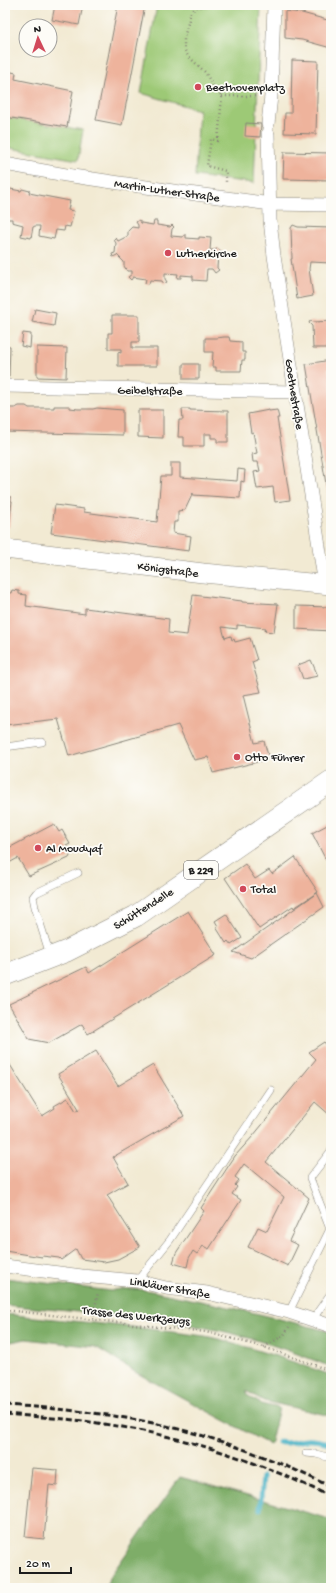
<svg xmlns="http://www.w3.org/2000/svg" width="336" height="1593" viewBox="0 0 336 1593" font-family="'Gochi Hand',sans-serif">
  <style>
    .green { fill: #9dc976; stroke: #5c7249 }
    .forest { fill: #7ead67; stroke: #4d6442 }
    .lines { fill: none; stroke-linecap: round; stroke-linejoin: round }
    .stream { stroke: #48b3c6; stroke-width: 5 }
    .building { fill: #eeb39c }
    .service-casing { stroke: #878378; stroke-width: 8 }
    .minor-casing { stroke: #878378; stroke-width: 14 }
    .secondary-casing { stroke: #878378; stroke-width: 20 }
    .primary-casing { stroke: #878378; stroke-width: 22 }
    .path { stroke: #878378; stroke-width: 2.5; stroke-dasharray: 1 3; stroke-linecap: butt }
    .service { stroke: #fff; stroke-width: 7 }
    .minor { stroke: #fff; stroke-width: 13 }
    .secondary { stroke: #fff; stroke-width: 19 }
    .primary { stroke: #fff; stroke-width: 21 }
    .rail { stroke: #1c1c1c; stroke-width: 3; stroke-dasharray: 6 3; stroke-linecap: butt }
    .poi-dot { fill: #d1495b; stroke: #fdfcf7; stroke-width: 1.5 }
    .labels { text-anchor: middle; stroke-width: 3.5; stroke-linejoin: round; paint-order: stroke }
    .shield { fill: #fdfcf7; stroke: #605f5e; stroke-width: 1 }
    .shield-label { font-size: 11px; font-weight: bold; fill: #1c1c1c }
    .poi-label { font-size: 12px; fill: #1c1c1c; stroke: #fdfcf7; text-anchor: start }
    .street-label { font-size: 12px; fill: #1c1c1c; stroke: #fdfcf7 }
  </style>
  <rect width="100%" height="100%" fill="#fdfcf7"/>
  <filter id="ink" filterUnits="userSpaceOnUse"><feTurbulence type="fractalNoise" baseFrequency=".025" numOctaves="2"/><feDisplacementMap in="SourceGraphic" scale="8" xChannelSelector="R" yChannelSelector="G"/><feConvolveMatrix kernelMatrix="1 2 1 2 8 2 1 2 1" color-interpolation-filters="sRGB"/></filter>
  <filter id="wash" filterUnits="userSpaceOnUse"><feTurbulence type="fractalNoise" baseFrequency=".012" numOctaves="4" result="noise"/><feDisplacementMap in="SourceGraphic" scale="16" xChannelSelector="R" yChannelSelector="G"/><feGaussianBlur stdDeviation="0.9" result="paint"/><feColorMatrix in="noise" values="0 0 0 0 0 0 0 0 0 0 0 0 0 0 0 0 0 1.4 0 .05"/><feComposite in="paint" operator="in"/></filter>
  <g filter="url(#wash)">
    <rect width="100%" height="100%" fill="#f2ead3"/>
    <path class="green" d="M157 5H261L254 183 195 176 199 110 141 93Z
      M5 117 83 130 78 160 5 147Z"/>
    <path class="forest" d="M5 1278 111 1291C131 1285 160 1293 181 1297 232 1307 281 1319 331 1332V1367C291 1351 250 1336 207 1328 140 1316 72 1312 5 1305Z
      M5 1314 132 1327 205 1336 227 1341 279 1357 331 1375V1416L264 1401 246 1391 247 1395 261 1404 279 1408 270 1445 135 1372 96 1347 26 1339 5 1343Z
      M180 1477 323 1517 331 1520V1588H106L109 1578Z"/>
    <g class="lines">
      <path class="stream" d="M278 1442C288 1445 296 1441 306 1440 314 1439 323 1442 331 1443
        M260 1509 263 1477"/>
    </g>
    <g id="blocks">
      <path class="building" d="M55 5H83L79 25 52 20Z
        M118 5H145L122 125 96 120Z
        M285 11 302 13 331 21V48L302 40 285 38Z
        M292 60 318 61 316 134 284 133 285 113H291Z
        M7 71 16 73 15 79 73 91 67 127 5 117V77H6Z
        M246 123 261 124 260 137 245 136Z
        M284 152 331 153V180L283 179Z
        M5 188 21 191 22 189 30 191 29 193 70 201 68 210 74 211 70 227 65 226 64 231 56 230 54 239 39 236 40 226H35L33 227 31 238 21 236 23 225 12 222V219H8L7 223 5 222Z
        M139 220 141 223 153 225 154 221H157V225L170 227 172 225 174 227 172 229 171 236 183 237 184 235H186V238L199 239V237L211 238 210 250H215L218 248 221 252 218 254 217 268 219 270 215 273 212 269H207L206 281 193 280V276L181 275V278H177L178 274 165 273V279L167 282 164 284 162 281 150 280 149 284 145 283 146 279 133 277 131 280 128 277 132 274V271H127L124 266V262L117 255 113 257 112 254 115 253 116 243 114 240 116 238 118 241 128 236V231L132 227 138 228V225L136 222Z
        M293 225 298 227 331 228V263L310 262 309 269 313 296 297 299 291 259H292L291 228Z
        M35 309 56 313 54 326 32 322Z
        M112 315H139V342H132V348H157V366H118V352L121 353V349H108V333H112Z
        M310 321 314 322 331 321V348H313L312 326 309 323Z
        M23 333 31 334 30 348 21 346Z
        M224 337H229L230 341 242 342V352H245V360H242L241 371H216V367H212L213 352H205V338H216Z
        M5 345 10 346 9 377H5Z
        M37 347 67 348 66 378 37 377Z
        M331 360V369H328L331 379V496H328L306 364Z
        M183 364H199V379H183Z
        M19 406H26L29 408H54V406H70V408L78 409H93L97 408 123 410V435L5 432V408H15Z
        M182 409H190V410L228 411V442H217V438H211V434H204V446H184V437H178L179 420H183Z
        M138 410H163V438L138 437Z
        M269 410V411L277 410 279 418H277L290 500 275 502 273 487 257 489 254 472 260 471 258 462H253L252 454 257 453 253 432 251 433 248 414Z
        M171 463H180V477L237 481 238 469 245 470 244 482 241 481 240 498 193 495V493L185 510 178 511V522H174L173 533 191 536 189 551 51 533 55 505 84 509V512L157 522 161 476H171Z
        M5 496 11 497V501H12L9 527H5Z
        M12 590 19 591V594L27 595 26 606 85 614V608L169 619 168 633 187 635 193 595 242 601V602L278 604 274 632 265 631 266 628 237 625V629L222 627 225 638 231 636 232 640 234 639 235 642 250 638 257 660 252 662 261 692 243 695 255 743 264 741 269 759 213 773 208 757 194 760 178 725 69 756 58 719 5 725V592L11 593Z
        M296 606 331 607V631L296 629Z
        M311 660 318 676 303 679 298 665Z
        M331 823V860L327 862 312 833Z
        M54 824 59 832 62 830 70 844 66 846 71 854 69 858 29 876 18 858 9 863 5 856V850Z
        M295 857 318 892 294 908 293 906 259 929 225 878 245 864 255 879 269 870 272 874Z
        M317 893 324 907 251 958 233 952Z
        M188 911 216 955 88 1034 82 1024 49 1043 29 1039 9 1004 86 967 89 973Z
        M226 914 242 938 231 945 228 941 226 943 216 927 218 926 215 921Z
        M324 1042 331 1050V1116L315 1102 266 1162 309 1198 289 1241 298 1245 288 1266 248 1247 258 1227 267 1231 284 1197 244 1164 235 1177 239 1180 235 1185 237 1187 232 1194 241 1200 209 1249 203 1246 197 1254 193 1251 189 1258 187 1267 173 1263 176 1253 204 1211 201 1208 235 1156 253 1136 316 1059 309 1052Z
        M96 1051 118 1086 153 1065 184 1116 113 1157 128 1183 107 1195 140 1247 118 1259 104 1262 81 1259 76 1249 61 1260 59 1258 42 1256V1257L5 1251V1061L7 1060 42 1116 55 1108 54 1106 68 1098 76 1111 79 1109 58 1074Z
        M32 1468 58 1470 57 1486 49 1485 44 1539 25 1537Z"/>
    </g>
  </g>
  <g filter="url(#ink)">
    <use href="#blocks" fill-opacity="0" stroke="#878378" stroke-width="1"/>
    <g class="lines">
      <defs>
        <path id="service" d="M5 747 42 742
          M50 955 35 907 33 897 36 893 78 873
          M137 1281 170 1240 271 1090
          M289 1312 330 1229 310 1178 331 1151
          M312 1320 331 1293
          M306 1453 316 1454 331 1458"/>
        <path id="minor" d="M268 124 271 96 274 5
          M268 134 270 220 274 256 325 585
          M5 164 66 175 173 191 271 204 331 205
          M5 386 294 392
          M5 1266 82 1276 137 1281 166 1288 207 1293 289 1312 331 1326"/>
        <path id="secondary" d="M5 549 203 573 331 585"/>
        <path id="primary" d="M5 975 67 951 136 916 331 781"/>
      </defs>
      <use href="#service" class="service-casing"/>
      <use href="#minor" class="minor-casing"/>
      <use href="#secondary" class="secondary-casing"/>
      <use href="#primary" class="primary-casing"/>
      <path class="path" d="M213 5 197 7 191 12 184 38V49L188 56 205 72 213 86 222 96 218 141 211 139 207 166 226 171V184
        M222 96H257
        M5 1310 206 1332 264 1347 331 1371
        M93 1319 98 1292
        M264 1347 284 1335 289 1327"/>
      <use href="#service" class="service"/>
      <use href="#minor" class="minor"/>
      <use href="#secondary" class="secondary"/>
      <use href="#primary" class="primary"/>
      <path class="rail" d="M5 1405C55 1408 104 1413 153 1423 214 1436 275 1459 331 1487
        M5 1414C40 1417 76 1419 110 1425 187 1437 261 1462 331 1497"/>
    </g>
  </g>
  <g class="poi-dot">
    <circle cx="198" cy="87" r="4"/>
    <circle cx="168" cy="253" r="4"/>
    <circle cx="237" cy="757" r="4"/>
    <circle cx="38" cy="848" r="4"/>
    <circle cx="243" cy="889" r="4"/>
  </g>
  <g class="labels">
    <rect class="shield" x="184" y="861" width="34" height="18" rx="3"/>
    <g class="shield-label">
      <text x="201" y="874">B 229</text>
    </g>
    <g class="poi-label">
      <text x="206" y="91">Beethovenplatz</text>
      <text x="176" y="257">Lutherkirche</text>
      <text x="245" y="761">Otto Führer</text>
      <text x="46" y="852">Al Moudyaf</text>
      <text x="251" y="893">Total</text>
    </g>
    <g class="street-label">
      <text transform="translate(167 190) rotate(8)" y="4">Martin-Luther-Straße</text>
      <text transform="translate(150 390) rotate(1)" y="4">Geibelstraße</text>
      <text transform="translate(295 394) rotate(81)" y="4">Goethestraße</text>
      <text transform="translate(168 569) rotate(7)" y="4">Königstraße</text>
      <text transform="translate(143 908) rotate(-32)" y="4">Schüttendelle</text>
      <text transform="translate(170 1287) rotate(10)" y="4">Linkläuer Straße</text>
      <text transform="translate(136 1315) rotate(6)" y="4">Trasse des Werkzeugs</text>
    </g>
  </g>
  <rect width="336" height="1593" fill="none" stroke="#fdfcf7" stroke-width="20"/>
  <g transform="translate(38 38) rotate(356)"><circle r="19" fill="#fdfcf7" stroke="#a3a29f"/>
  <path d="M0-3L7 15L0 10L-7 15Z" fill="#d1495b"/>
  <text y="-6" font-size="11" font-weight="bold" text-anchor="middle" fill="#1c1c1c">N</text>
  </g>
  <path d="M20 1567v6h51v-6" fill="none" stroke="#1c1c1c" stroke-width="2"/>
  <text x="26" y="1567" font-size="12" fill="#1c1c1c" stroke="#fdfcf7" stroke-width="3" paint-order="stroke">20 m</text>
</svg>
